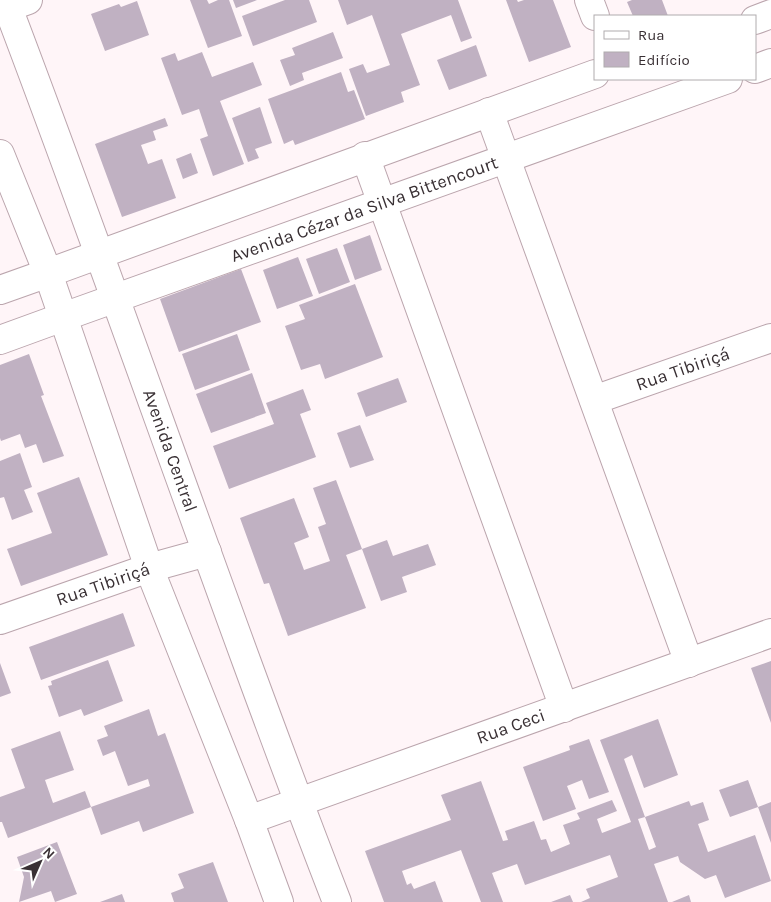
<svg xmlns="http://www.w3.org/2000/svg" width="771" height="902" viewBox="0 0 771 902" font-family="Karla,sans-serif">
  <style>
    .building { fill: #c0b1c2; fill-rule: evenodd }
    .lines { fill: none; stroke-linecap: round; stroke-linejoin: round }
    .minor-casing { stroke: #bba5ad; stroke-width: 30 }
    .tertiary-casing { stroke: #bba5ad; stroke-width: 30 }
    .secondary-casing { stroke: #bba5ad; stroke-width: 30 }
    .minor { stroke: #fff; stroke-width: 28 }
    .tertiary { stroke: #fff; stroke-width: 28 }
    .secondary { stroke: #fff; stroke-width: 28 }
    .labels { text-anchor: middle; stroke-width: 4; stroke-linejoin: round; paint-order: stroke }
    .street-label { font-size: 18px; fill: #393034; stroke: #fff }
  </style>
  <rect width="100%" height="100%" fill="#fff5f8"/>
  <path class="building" d="M190 0H207L209 4 218 0H229L242 36 208 48Z
    M233 0H257L236 8Z
    M285 0H309L317 22 253 46 242 16Z
    M338 0H458L472 38 461 42 451 15 401 34 420 85 401 92 404 102 366 116 349 69 363 64 367 73 390 65 372 15 347 25Z
    M506 0H517L518 2 524 0H553L571 47 529 62Z
    M632 0H662L668 16H633L627 2Z
    M137 1 149 35 105 51 91 14 119 4 121 7Z
    M333 32 343 58 302 73 304 80 290 86 280 60 295 55 292 48Z
    M476 45 487 76 449 90 437 60Z
    M202 52 212 77 253 62 262 85 220 101 244 164 213 176 200 139 208 136 199 109 182 115 161 58 175 53 178 61Z
    M341 72 348 92 354 90 365 119 295 145 293 140 284 144 268 99Z
    M260 107 272 143 255 149 259 158 248 162 232 118Z
    M165 118 168 126 153 131 156 140 141 145 148 164 162 159 176 198 122 217 95 144Z
    M191 153 198 173 183 179 176 159Z
    M370 235 382 270 355 280 343 245Z
    M337 248 350 282 319 294 306 259Z
    M298 257 313 296 277 309 263 270Z
    M241 269 261 322 179 352 160 299Z
    M355 284 383 357 325 379 320 364 301 370 285 326 305 319 299 305Z
    M237 334 250 370 195 390 182 354Z
    M29 354 44 395 41 396 64 456 43 463 36 444 25 448 20 434 1 441 0 438V365Z
    M252 373 266 413 211 433 196 394Z
    M398 378 407 402 366 417 357 393Z
    M303 389 311 410 300 414 316 457 229 489 213 446 274 424 266 403Z
    M360 425 374 460 350 468 337 433Z
    M20 453 32 487 24 490 33 512 12 520 4 497 0 498V461Z
    M79 477 108 555 21 586 7 549 52 533 37 493Z
    M336 480 362 549 346 555 366 608 288 636 269 583 264 584 240 518 294 498 309 537 294 543 304 570 330 561 318 527 326 524 313 488Z
    M387 540 393 556 428 544 436 565 402 577 407 592 381 601 362 549Z
    M123 613 135 646 41 680 29 647Z
    M108 660 123 701 84 716 81 709 59 717 48 686 52 685 51 681Z
    M771 661V723L751 668Z
    M0 663 11 693 0 697Z
    M149 709 158 736 165 733 194 813 143 832 139 821 101 835 91 807 150 786 148 779 128 786 115 751 103 756 97 740 108 736 104 726Z
    M658 719 678 775 644 788 632 755 624 759 645 817 689 801 691 806 703 802 709 820 698 824 708 852 755 835 771 881 725 898 716 875 705 879 680 862 678 856 654 864 668 902H581L590 898 586 889 618 877 610 855 525 885 517 864 492 873 503 902H481L461 850 402 871 407 885 411 883 414 889 435 881 443 902H384L365 851 451 820 441 795 481 781 503 841 508 840 505 831 534 821 541 840 546 839 551 852 570 844 563 825 580 819 577 813 612 800 617 811 597 819 602 833 631 822 600 740ZM645 817 656 847 649 850 638 819Z
    M60 731 74 770 45 780 53 803 85 791 91 807 8 838 2 822H0V797L25 788 11 749Z
    M589 739 609 792 589 799 582 780 567 786 576 809 543 821 523 767 570 750 569 746Z
    M748 780 758 807 730 817 719 790Z
    M771 802V843L758 807Z
    M57 842 77 894 55 902 51 891 19 902 24 877 17 857Z
    M213 862 228 902H174L171 893 184 888 178 874Z
    M122 894 125 902H100Z
    M570 895 573 902H551Z
    M689 895 691 902H672Z"/>
  <g class="lines">
    <defs>
      <g id="minor">
        <path d="M589 0 595 16"/>
        <path d="M0 10 28 0"/>
        <path d="M489 112 689 663"/>
        <path d="M365 156 564 708"/>
        <path d="M0 290 48 273"/>
        <path d="M0 340 63 317"/>
        <path id="s1" d="M594 400 771 338"/>
        <path id="s2" d="M0 620 149 568 207 552"/>
        <path id="s3" d="M249 820 771 633"/>
      </g>
      <g id="tertiary">
        <path d="M755 20 771 14"/>
        <path d="M755 69 771 63"/>
        <path d="M48 273 595 74"/>
        <path id="s4" d="M63 317 728 79"/>
      </g>
      <g id="secondary">
        <path id="s5" d="M5 0C119 299 221 603 337 902"/>
        <path d="M0 154 48 273 149 568 249 820 279 902"/>
      </g>
    </defs>
    <use href="#minor" class="minor-casing"/>
    <use href="#tertiary" class="tertiary-casing"/>
    <use href="#secondary" class="secondary-casing"/>
    <use href="#minor" class="minor"/>
    <use href="#tertiary" class="tertiary"/>
    <use href="#secondary" class="secondary"/>
  </g>
  <g class="labels">
    <g class="street-label">
      <text dy="6" stroke="none"><textPath href="#s4" startOffset="320">Avenida Cézar da Silva Bittencourt</textPath></text>
      <text dy="6" stroke="none"><textPath href="#s1" startOffset="94">Rua Tibiriçá</textPath></text>
      <text dy="6" stroke="none"><textPath href="#s5" startOffset="480">Avenida Central</textPath></text>
      <text dy="6" stroke="none"><textPath href="#s2" startOffset="109">Rua Tibiriçá</textPath></text>
      <text dy="6" stroke="none"><textPath href="#s3" startOffset="278">Rua Ceci</textPath></text>
    </g>
  </g>
  <rect x="594" y="15" width="162" height="65" fill="#ffffff" stroke="#b0acae"/>
  <rect x="604" y="31" width="25" height="8" fill="#ffffff" stroke="#b0acae"/>
  <text x="638" y="40" font-size="15" fill="#393034">Rua</text>
  <rect x="604" y="52" width="25" height="15" fill="#c0b1c2" stroke="#b0acae"/>
  <text x="638" y="65" font-size="15" fill="#393034">Edifício</text>
  <g transform="translate(40 862) rotate(45)" stroke="#ffffff" stroke-width="4" paint-order="stroke">
  <path d="M0-4L9 19L0 12L-9 19Z" fill="#393034"/>
  <text y="-8" font-size="14" font-weight="bold" text-anchor="middle" fill="#393034">N</text>
  </g>
</svg>
